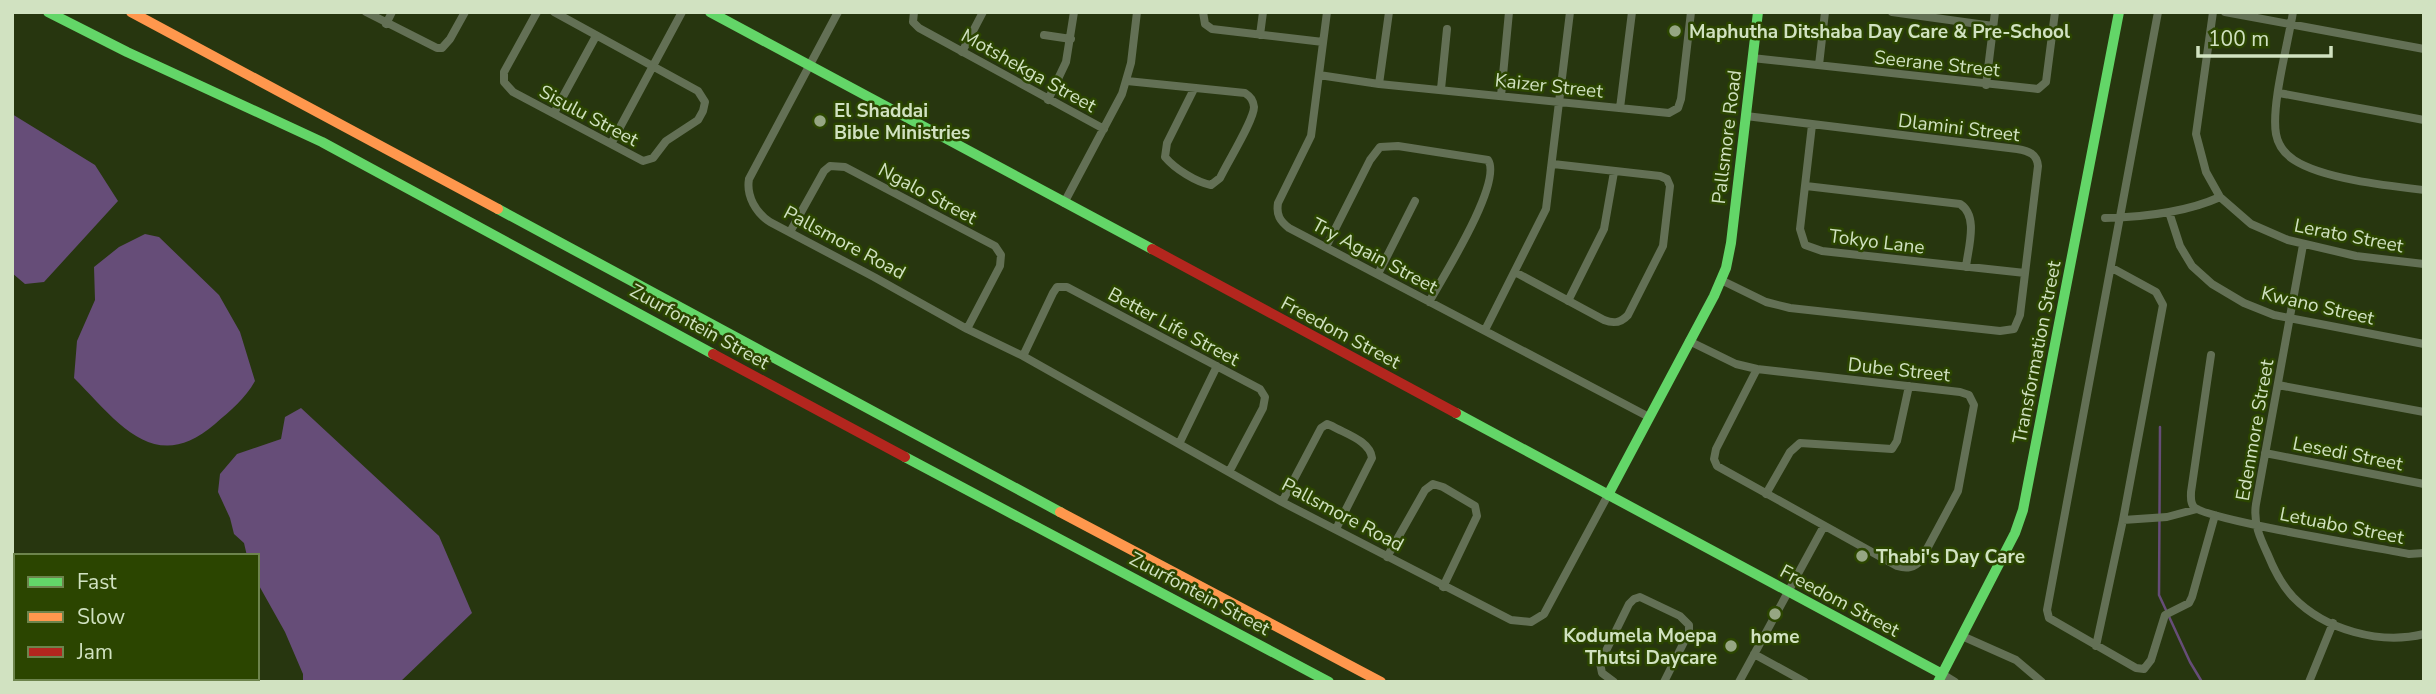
<svg xmlns="http://www.w3.org/2000/svg" width="2436" height="694" viewBox="0 0 2436 694" font-family="'Nunito Sans',sans-serif">
  <style>
    .water { fill: #664d78 }
    .lines { fill: none; stroke-linecap: round; stroke-linejoin: round }
    .stream { stroke: #664d78; stroke-width: 2.5 }
    .street { stroke: #637055; stroke-width: 8 }
    .fast { stroke: #63d668; stroke-width: 10 }
    .slow { stroke: #ff974d; stroke-width: 10 }
    .jam { stroke: #b3261e; stroke-width: 10 }
    .poi-dot { fill: #96a683; stroke: #2b4500; stroke-width: 2.5 }
    .labels { text-anchor: middle; stroke-width: 5; stroke-linejoin: round; paint-order: stroke }
    .poi-label { font-size: 19px; font-weight: bold; fill: #d1e2c1; stroke: #2b4500; text-anchor: start }
    .street-label { font-size: 19px; fill: #d1e2c1; stroke: #2b4500 }
  </style>
  <rect width="100%" height="100%" fill="#27360f"/>
  <path class="water" d="M12 114 95 165 118 201 44 282 25 284 12 273Z
    M145 234 159 237 219 295 240 332 255 381C245 399 231 410 215 424 154 477 117 421 74 378L77 341 95 300 94 267 119 247Z
    M301 408 439 536 472 613 400 682H303V674L285 632 257 582V556H247L244 543 234 534 230 518 218 492 220 474 237 454 281 439 285 417Z"/>
  <g class="lines">
    <path class="stream" d="M2160 427 2159 595 2190 662 2202 682"/>
    <path class="street" d="M366 12 437 48H442L450 39 465 12
      M537 12 504 72V82L513 92 643 161 653 158 666 141 698 120 703 111 705 102 698 91 554 12
      M838 12 749 179C746 196 756 213 770 222L874 277 967 329 1023 356 1282 502 1511 620 1531 622 1544 614 1608 495
      M914 12 913 22 919 28 1104 129
      M1203 12 1205 24 1212 29 1323 42
      M1327 12 1311 136 1278 203C1276 215 1280 221 1289 228L1649 417
      M1892 12 1993 26
      M2158 12 2047 610 2049 618 2136 668 2144 669 2151 660 2165 615 2189 603 2192 597 2215 515
      M2213 12 2196 134 2206 172 2220 197 2251 224 2288 240 2356 256 2424 264
      M2225 12 2424 49
      M2293 12C2288 44 2271 105 2276 134 2278 145 2285 154 2294 160 2323 179 2389 186 2424 190
      M386 24 392 12
      M1044 35 1071 39
      M1260 35 1263 12
      M962 52 983 12
      M1752 58 2038 89 2046 82 2055 12
      M1819 65 1825 12
      M1319 75 1379 84 1669 113 1678 108 1681 99 1691 12
      M1127 81 1245 93C1251 97 1253 100 1254 107 1254 120 1227 163 1220 178L1211 185C1196 182 1175 169 1165 157L1167 143 1194 89
      M1379 84 1389 12
      M1986 85 1995 12
      M1441 89 1447 29
      M2279 93 2424 120
      M1501 96 1509 12
      M1048 100 1066 62 1074 12
      M1620 108 1632 12
      M554 113 596 36
      M1812 125 1800 229 1805 245 1822 251 2025 273
      M611 144 682 12
      M1806 186 1960 204C1979 216 1968 248 1966 267
      M1064 203 1122 94 1131 63 1137 12
      M2169 212 2180 246 2192 266 2212 284 2244 303 2274 315 2424 344
      M2105 218C2143 217 2185 213 2220 197
      M790 232 824 171 830 166 845 167 995 246 1001 255 1000 266 967 329
      M2303 245 2256 504C2253 523 2260 538 2268 555 2274 570 2282 585 2293 597 2325 630 2380 645 2424 634
      M1326 247 1370 160 1380 147 1398 146 1488 160C1503 182 1443 277 1429 302
      M2112 268 2156 292 2163 305 2123 520
      M1515 272 1604 320C1614 324 1621 323 1628 315L1663 246 1670 186 1667 179 1660 176 1553 164
      M1378 274 1415 201
      M1721 280 1766 302 1790 308 2000 331 2014 329 2020 315 2038 166C2037 154 2029 151 2017 149L1746 116
      M1568 301 1604 229 1614 172
      M1485 330 1546 209 1570 12
      M1689 341 1736 364 1757 369 1960 392 1969 395 1974 405 1958 491 1921 560C1914 568 1907 569 1897 566L1717 466 1714 459 1716 449 1757 369
      M2211 355 2191 492C2191 497 2190 503 2194 507 2207 520 2379 548 2409 554L2424 553
      M1023 356 1053 293 1057 287H1067L1260 389 1265 397 1263 408 1229 472
      M2278 385 2424 412
      M1179 444 1217 366
      M2265 453 2424 484
      M1766 494 1790 452 1800 443 1892 449 1897 441 1909 386
      M1282 502 1321 428 1327 424 1332 426C1346 434 1370 441 1372 458L1336 529
      M1387 557 1425 490 1433 484 1443 487 1475 506 1477 516 1443 587
      M1962 636 2016 660 2042 682
      M2096 646 2123 520 2167 517 2197 509
      M1754 654 1805 682
      M1942 674 1955 682
      M1614 682 1602 673 1600 663 1629 604 1634 599 1640 597 1680 616 1689 625V632L1664 682
      M1739 682 1824 526
      M2309 682 2333 623"/>
    <path class="fast" d="M48 12 127 52 322 142 713 354
      M710 12 1152 249
      M498 209 1060 512
      M1456 413 1942 674
      M905 457 1329 682
      M1608 495 1714 296 1726 268 1731 243 1758 12
      M1938 682 2015 533 2023 510 2119 12"/>
    <path class="slow" d="M131 12 498 209
      M1060 512 1381 682"/>
    <path class="jam" d="M1152 249 1456 413
      M713 354 905 457"/>
  </g>
  <g class="poi-dot">
    <circle cx="1675" cy="31" r="7"/>
    <circle cx="820" cy="121" r="7"/>
    <circle cx="1862" cy="556" r="7"/>
    <circle cx="1775" cy="614" r="7"/>
    <circle cx="1731" cy="646" r="7"/>
  </g>
  <g class="labels">
    <g class="poi-label">
      <text x="1689" y="38">Maphutha Ditshaba Day Care &amp; Pre-School</text>
      <text x="834" y="117">El Shaddai<tspan x="834" dy="22">Bible Ministries</tspan></text>
      <text x="1876" y="563">Thabi's Day Care</text>
      <text x="1717" y="642" text-anchor="end">Kodumela Moepa<tspan x="1717" dy="22">Thutsi Daycare</tspan></text>
      <text x="1775" y="643" text-anchor="middle">home</text>
    </g>
    <g class="street-label">
      <text transform="translate(1937 63) rotate(6)" y="7">Seerane Street</text>
      <text transform="translate(1029 70) rotate(29)" y="7">Motshekga Street</text>
      <text transform="translate(1549 85) rotate(6)" y="7">Kaizer Street</text>
      <text transform="translate(589 115) rotate(28)" y="7">Sisulu Street</text>
      <text transform="translate(1959 127) rotate(7)" y="7">Dlamini Street</text>
      <text transform="translate(1726 137) rotate(-83)" y="7">Pallsmore Road</text>
      <text transform="translate(928 193) rotate(28)" y="7">Ngalo Street</text>
      <text transform="translate(2349 235) rotate(11)" y="7">Lerato Street</text>
      <text transform="translate(1877 241) rotate(7)" y="7">Tokyo Lane</text>
      <text transform="translate(845 242) rotate(28)" y="7">Pallsmore Road</text>
      <text transform="translate(1375 255) rotate(28)" y="7">Try Again Street</text>
      <text transform="translate(2318 305) rotate(13)" y="7">Kwano Street</text>
      <text transform="translate(700 326) rotate(29)" y="7">Zuurfontein Street</text>
      <text transform="translate(1174 326) rotate(28)" y="7">Better Life Street</text>
      <text transform="translate(1341 332) rotate(28)" y="7">Freedom Street</text>
      <text transform="translate(2036 352) rotate(-79)" y="7">Transformation Street</text>
      <text transform="translate(1899 369) rotate(6)" y="7">Dube Street</text>
      <text transform="translate(2254 430) rotate(-80)" y="7">Edenmore Street</text>
      <text transform="translate(2348 453) rotate(11)" y="7">Lesedi Street</text>
      <text transform="translate(1343 514) rotate(28)" y="7">Pallsmore Road</text>
      <text transform="translate(2342 525) rotate(11)" y="7">Letuabo Street</text>
      <text transform="translate(1200 593) rotate(28)" y="7">Zuurfontein Street</text>
      <text transform="translate(1840 600) rotate(28)" y="7">Freedom Street</text>
    </g>
  </g>
  <rect width="2436" height="694" fill="none" stroke="#d1e2c1" stroke-width="28"/>
  <rect x="14" y="554" width="245" height="126" fill="#2b4500" stroke="#6d844d" stroke-width="2"/>
  <rect x="28" y="577" width="35" height="10" fill="#63d668" stroke="#6d844d" stroke-width="2"/>
  <text x="77" y="589" font-size="21" fill="#d1e2c1">Fast</text>
  <rect x="28" y="612" width="35" height="10" fill="#ff974d" stroke="#6d844d" stroke-width="2"/>
  <text x="77" y="624" font-size="21" fill="#d1e2c1">Slow</text>
  <rect x="28" y="647" width="35" height="10" fill="#b3261e" stroke="#6d844d" stroke-width="2"/>
  <text x="77" y="659" font-size="21" fill="#d1e2c1">Jam</text>
  <path d="M2198 46v10h133v-10" fill="none" stroke="#d1e2c1" stroke-width="3.5"/>
  <text x="2208" y="46" font-size="21" fill="#d1e2c1" stroke="#2b4500" stroke-width="5" paint-order="stroke">100 m</text>
</svg>
